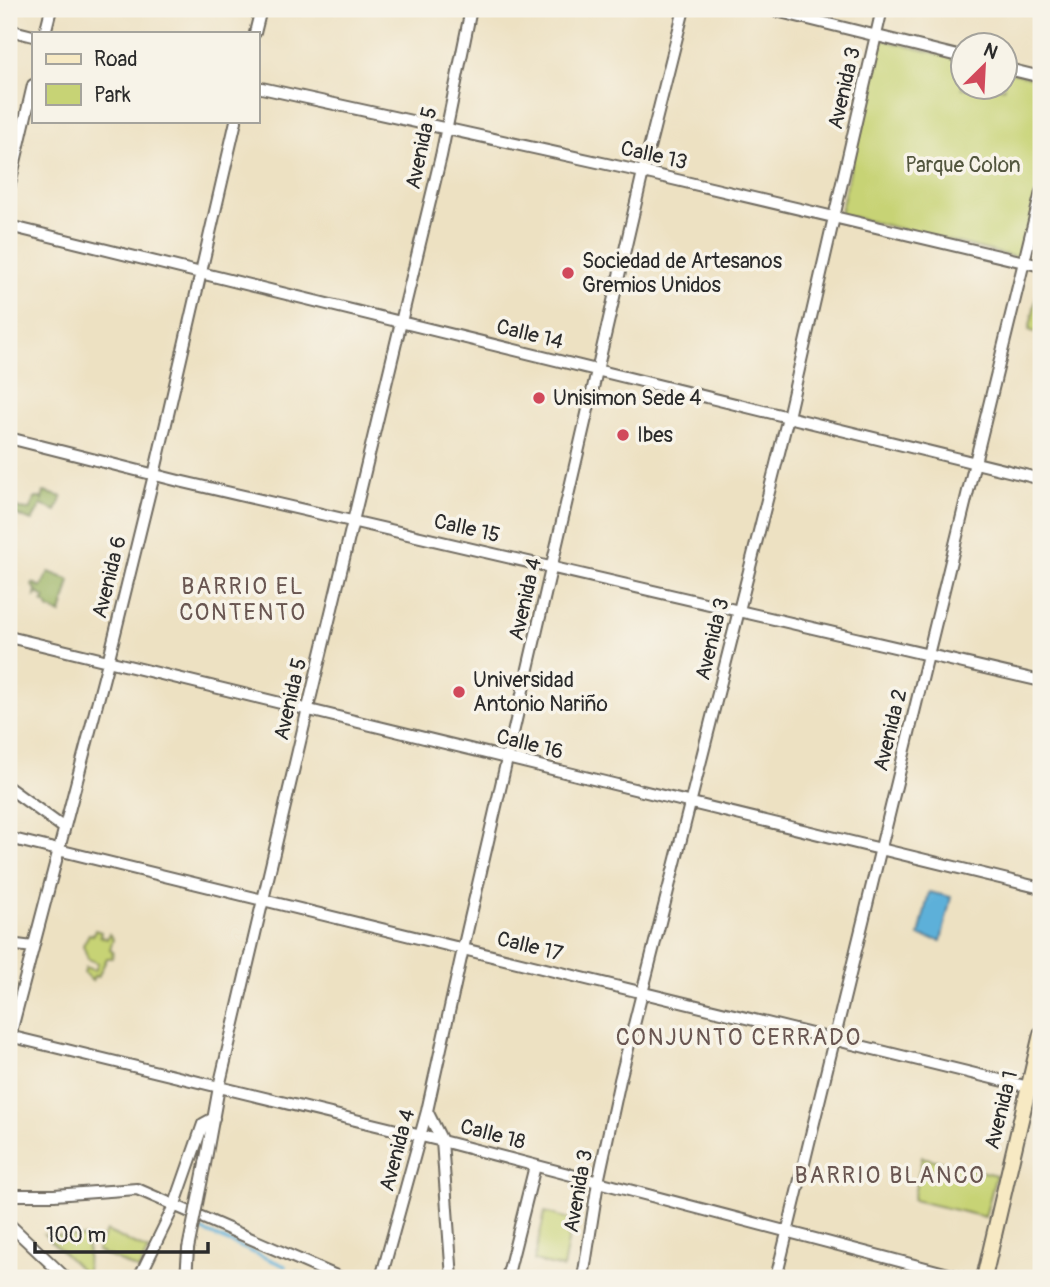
<svg xmlns="http://www.w3.org/2000/svg" width="1050" height="1287" viewBox="0 0 1050 1287" font-family="Pangolin,sans-serif">
  <style>
    .green { fill: #c7d375; stroke: #797f50; stroke-width: 2 }
    .forest { fill: #9db566; stroke: #647048; stroke-width: 2 }
    .water { fill: #5db0d9; stroke: #446e82; stroke-width: 2 }
    .lines { fill: none; stroke-linecap: round; stroke-linejoin: round }
    .stream { stroke: #5db0d9; stroke-width: 3.5 }
    .street-casing { stroke: #6f6b60; stroke-width: 14 }
    .secondary-casing { stroke: #6f6b60; stroke-width: 18 }
    .street { stroke: #fff; stroke-width: 10 }
    .secondary { stroke: #f7e9c3; stroke-width: 14 }
    .street-bridge-casing { stroke: #6f6b60; stroke-width: 14; stroke-linecap: butt }
    .street-bridge { stroke: #fff; stroke-width: 10 }
    .poi-dot { fill: #d1495b; stroke: #f7f3e8; stroke-width: 2.5 }
    .labels { text-anchor: middle; stroke-width: 7; stroke-linejoin: round; paint-order: stroke }
    .street-label { font-size: 21px; fill: #2b2b2b; stroke: #f7f3e8 }
    .park-label { font-size: 21px; fill: #52553e; stroke: #f7f3e8 }
    .poi-label { font-size: 21px; fill: #2b2b2b; stroke: #f7f3e8; text-anchor: start }
    .neighbourhood-label { font-size: 23px; letter-spacing: 2px; fill: #695651; stroke: #f7f3e8 }
  </style>
  <rect width="100%" height="100%" fill="#f7f3e8"/>
  <filter id="ink" filterUnits="userSpaceOnUse"><feTurbulence type="fractalNoise" baseFrequency=".0143" numOctaves="2"/><feDisplacementMap in="SourceGraphic" scale="14" xChannelSelector="R" yChannelSelector="G"/><feConvolveMatrix kernelMatrix="1 2 1 2 8 2 1 2 1" color-interpolation-filters="sRGB"/></filter>
  <filter id="wash" filterUnits="userSpaceOnUse"><feTurbulence type="fractalNoise" baseFrequency=".00686" numOctaves="4" result="noise"/><feDisplacementMap in="SourceGraphic" scale="28" xChannelSelector="R" yChannelSelector="G"/><feGaussianBlur stdDeviation="1.57" result="paint"/><feColorMatrix in="noise" values="0 0 0 0 0 0 0 0 0 0 0 0 0 0 0 0 0 1.4 0 .05"/><feComposite in="paint" operator="in"/></filter>
  <g filter="url(#wash)">
    <rect width="100%" height="100%" fill="#ede1c2"/>
    <path class="green" d="M880 39 962 60V88H1004L1005 71 1041 80V173L1023 259 840 214Z
      M1041 278V335L1029 330Z
      M95 930 101 932 100 936 107 939 109 934 113 939 110 950 113 952 112 958H107L98 977 94 976 92 981 84 973 86 967 95 971 98 963 88 959 83 945 89 934 93 935Z
      M922 1157 996 1175 985 1217 913 1200Z
      M545 1212 572 1220 563 1268 534 1261Z
      M106 1231 148 1250 139 1270 97 1251Z
      M44 1234 88 1238 87 1276Z"/>
    <path class="forest" d="M44 492 62 497 56 511 41 505 32 521C13 514 9 514 9 493L18 509 29 510 35 498H41L42 500Z
      M49 572 70 580 61 614 48 608V605L42 602 45 598 38 593 35 596 36 589 32 586 33 583 41 587Z"/>
    <path class="water" d="M929 892 951 897 941 941 919 936Z"/>
    <g class="lines">
      <path class="stream" d="M203 1231 285 1266
        M296 1272 312 1278"/>
    </g>
  </g>
  <g filter="url(#ink)">
    <g class="lines">
      <defs>
        <path id="street" d="M768 9 962 57
          M9 30 33 36
          M45 33 51 9
          M255 33 261 9
          M1004 68 1041 77
          M257 87 643 172 1041 266
          M9 188 33 85
          M9 226 1041 479
          M9 438 179 481 1041 681
          M9 637 1041 888
          M9 788 64 828
          M9 838 1041 1090
          M9 944 33 947
          M9 1036 442 1141 964 1278
          M9 1040 108 662 154 475 236 121
          M427 1111 442 1141 452 1278
          M205 1164 219 1087 308 708 441 156 471 9
          M9 1195H54L137 1189 341 1278
          M9 1224 66 1278
          M139 1278 175 1204 203 1124 214 1118
          M186 1278 188 1249
          M381 1278 427 1111 463 949 643 172 684 9
          M507 1278 535 1166
          M583 1278 598 1182 620 1080 788 417 882 9
          M776 1278 1041 192"/>
        <path id="secondary" d="M984 1278 1041 1034"/>
      </defs>
      <use href="#street" class="street-casing"/>
      <use href="#secondary" class="secondary-casing"/>
      <use href="#street" class="street"/>
      <use href="#secondary" class="secondary"/>
      <defs>
        <path id="street-bridge" d="M188 1249 205 1164"/>
      </defs>
      <use href="#street-bridge" class="street-bridge-casing"/>
      <use href="#street-bridge" class="street-bridge"/>
    </g>
  </g>
  <g class="poi-dot">
    <circle cx="568" cy="273" r="7"/>
    <circle cx="539" cy="398" r="7"/>
    <circle cx="623" cy="435" r="7"/>
    <circle cx="459" cy="692" r="7"/>
  </g>
  <g class="labels">
    <g class="street-label">
      <text transform="translate(844 88) rotate(-77)" y="7">Avenida 3</text>
      <text transform="translate(421 148) rotate(-78)" y="7">Avenida 5</text>
      <text transform="translate(654 155) rotate(13)" y="7">Calle 13</text>
      <text transform="translate(530 334) rotate(14)" y="7">Calle 14</text>
      <text transform="translate(467 528) rotate(13)" y="7">Calle 15</text>
      <text transform="translate(109 577) rotate(-76)" y="7">Avenida 6</text>
      <text transform="translate(525 599) rotate(-77)" y="7">Avenida 4</text>
      <text transform="translate(712 639) rotate(-76)" y="7">Avenida 3</text>
      <text transform="translate(290 699) rotate(-77)" y="7">Avenida 5</text>
      <text transform="translate(890 730) rotate(-76)" y="7">Avenida 2</text>
      <text transform="translate(530 744) rotate(14)" y="7">Calle 16</text>
      <text transform="translate(530 946) rotate(14)" y="7">Calle 17</text>
      <text transform="translate(1001 1110) rotate(-76)" y="7">Avenida 1</text>
      <text transform="translate(493 1134) rotate(15)" y="7">Calle 18</text>
      <text transform="translate(397 1150) rotate(-75)" y="7">Avenida 4</text>
      <text transform="translate(578 1191) rotate(-80)" y="7">Avenida 3</text>
    </g>
    <g class="park-label">
      <text x="963" y="172">Parque Colon</text>
    </g>
    <g class="poi-label">
      <text x="582" y="268">Sociedad de Artesanos<tspan x="582" dy="24">Gremios Unidos</tspan></text>
      <text x="553" y="405">Unisimon Sede 4</text>
      <text x="637" y="442">Ibes</text>
      <text x="473" y="687">Universidad<tspan x="473" dy="24">Antonio Nariño</tspan></text>
    </g>
    <g class="neighbourhood-label">
      <text x="243" y="594">BARRIO EL<tspan x="243" dy="26">CONTENTO</tspan></text>
      <text x="739" y="1045">CONJUNTO CERRADO</text>
      <text x="890" y="1183">BARRIO BLANCO</text>
    </g>
  </g>
  <rect width="1050" height="1287" fill="none" stroke="#f7f3e8" stroke-width="35"/>
  <rect x="32" y="32" width="228" height="91" fill="#f7f3e8" stroke="#a5a39c" stroke-width="2"/>
  <rect x="46" y="54" width="35" height="10" fill="#f7e9c3" stroke="#a5a39c" stroke-width="2"/>
  <text x="94" y="66" font-size="21" fill="#2b2b2b">Road</text>
  <rect x="46" y="84" width="35" height="21" fill="#c7d375" stroke="#a5a39c" stroke-width="2"/>
  <text x="94" y="102" font-size="21" fill="#2b2b2b">Park</text>
  <g transform="translate(984 66) rotate(24)"><circle r="33" fill="#f7f3e8" stroke="#a5a39c" stroke-width="2"/>
  <path d="M0-5L12 26L0 18L-12 26Z" fill="#d1495b"/>
  <text y="-10" font-size="19" font-weight="bold" text-anchor="middle" fill="#2b2b2b">N</text>
  </g>
  <path d="M35 1242v10h173v-10" fill="none" stroke="#2b2b2b" stroke-width="3.5"/>
  <text x="46" y="1242" font-size="21" fill="#2b2b2b" stroke="#f7f3e8" stroke-width="5" paint-order="stroke">100 m</text>
</svg>
